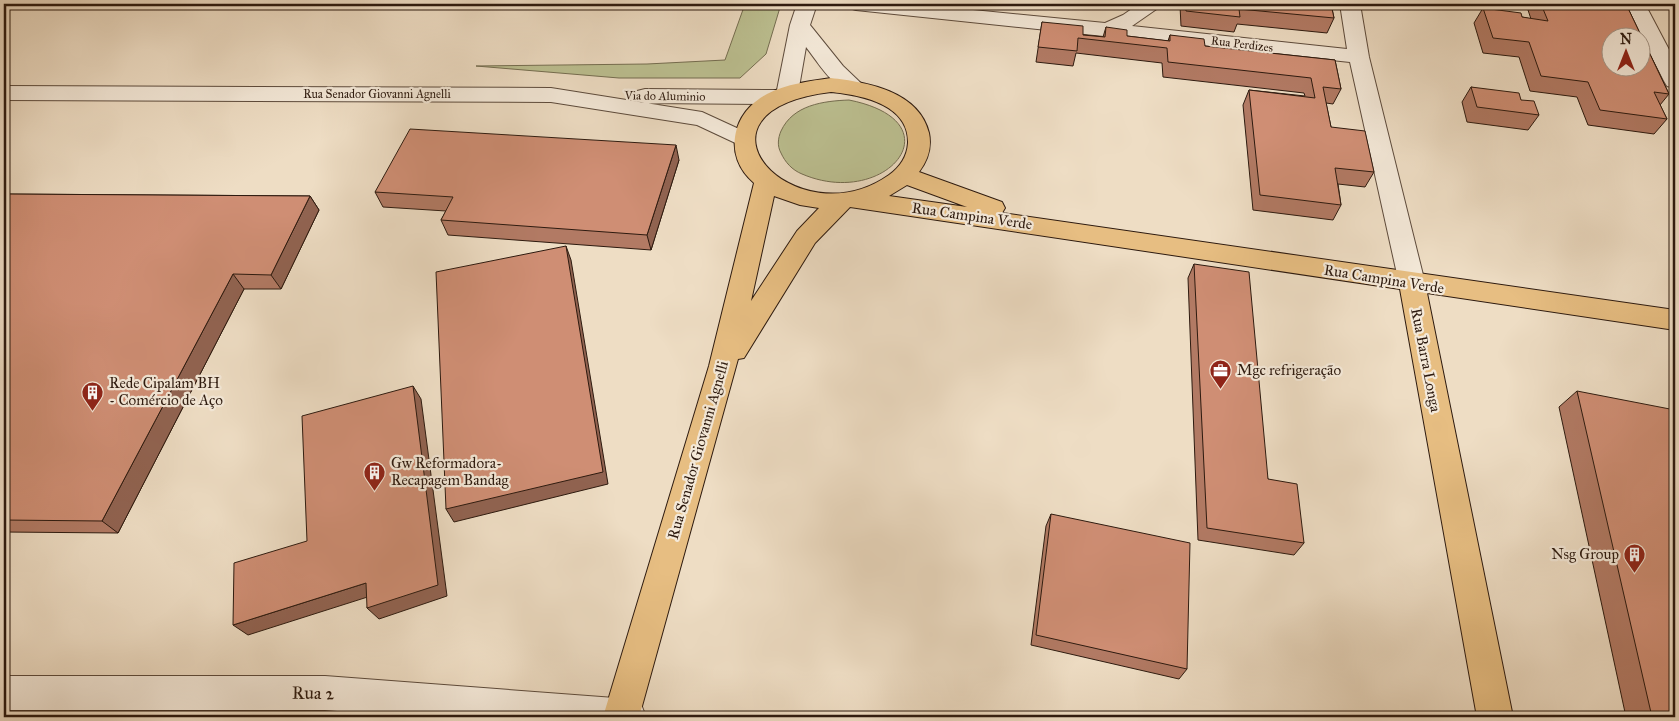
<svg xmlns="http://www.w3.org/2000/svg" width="1679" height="721" viewBox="0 0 1679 721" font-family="'IM FELL Great Primer',serif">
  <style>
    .green { fill: #bcc091; stroke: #746d50 }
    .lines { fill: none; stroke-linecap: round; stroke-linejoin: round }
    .minor-casing { stroke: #5d4b3c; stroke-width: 2 }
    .major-casing { stroke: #2d1a0f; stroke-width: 2 }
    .minor { fill: #f4e9d9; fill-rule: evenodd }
    .major { fill: #e7be82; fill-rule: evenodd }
    .wall { fill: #b27a64; stroke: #2d1a0f }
    .shaded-wall { fill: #916351; stroke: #2d1a0f }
    .building { fill: #cf8e74; stroke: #2d1a0f; fill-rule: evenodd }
    .labels { text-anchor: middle; stroke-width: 4.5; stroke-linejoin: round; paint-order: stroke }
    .far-street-label { font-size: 12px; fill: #2d1a0f; stroke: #f4e9d9 }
    .street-label { font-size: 15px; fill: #2d1a0f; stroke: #f4e9d9 }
    .poi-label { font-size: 15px; fill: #2d1a0f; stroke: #f4e9d9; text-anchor: start }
    .near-street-label { font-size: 18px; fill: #2d1a0f; stroke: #f4e9d9 }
  </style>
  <rect width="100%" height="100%" fill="#eeddc4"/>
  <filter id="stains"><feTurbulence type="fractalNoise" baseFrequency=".004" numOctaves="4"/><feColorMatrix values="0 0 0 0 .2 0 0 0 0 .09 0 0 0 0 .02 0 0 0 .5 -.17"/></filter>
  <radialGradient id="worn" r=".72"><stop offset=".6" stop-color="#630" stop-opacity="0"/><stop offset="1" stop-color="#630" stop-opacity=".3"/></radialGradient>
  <path class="green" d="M745 4H781L766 54 740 78H619L476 66 647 64 725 60Z
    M849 100C959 122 886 210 802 174 792 170 785 162 781 153 777 146 778 138 781 131 793 105 823 101 849 100Z"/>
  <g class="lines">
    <defs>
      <path id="minor" d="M797 4H817L810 25 843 66 865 87 862 92C838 98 819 63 806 47L798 93C794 99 786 102 779 104L645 103 637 101 634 96 637 91 645 89 777 90 790 25Z
        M846 4H913L1105 23 1123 15 1139 4H1161L1158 8 1132 26 1347 49 1340 4H1360L1369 57 1425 283 1421 290 1412 293 1403 290 1399 283 1350 62 856 10 849 8Z
        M1625 4H1645L1675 61V88L1667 86 1664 81Z
        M4 86 551 88 702 112 752 135 755 140 752 145 744 147 697 125 551 102 4 100Z
        M4 676H325L628 699 641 704 646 717H410L325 710H4Z"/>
      <path id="major" d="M831 78C866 82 919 91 929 133 932 148 928 160 919 172L1002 202 1005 208 1002 213 1675 310V330L1427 293 1513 717H1477L1400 289 850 207 815 243 744 358 738 359 639 717H603L709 366 754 183C722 156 732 112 767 94 786 84 810 81 831 78ZM831 92C861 95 909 104 908 143 907 157 900 167 889 175 795 241 674 111 831 92ZM907 185 967 207 889 196ZM774 196 800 205 819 208 797 231 751 301Z"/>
    </defs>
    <use href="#minor" class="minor-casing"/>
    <use href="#major" class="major-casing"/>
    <use href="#minor" class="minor"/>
    <use href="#major" class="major"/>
  </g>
  <path class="wall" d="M1028 4H1055V7Z
    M1181 4H1331L1334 18 1327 33 1237 24 1234 32 1181 26 1180 6Z
    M1526 4H1626L1669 94 1660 105 1667 119 1654 134 1588 125 1577 97 1530 91 1519 57 1483 53 1474 23 1483 8 1522 17 1531 19Z
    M1042 22 1083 35 1103 37 1106 27 1127 36 1168 41 1170 35 1205 46 1335 60 1341 89 1333 104 1326 103 1331 127 1374 172 1365 187 1338 184 1341 205 1333 220 1253 210 1243 105 1249 90 1305 96 1304 93 1163 77 1162 63 1076 53 1073 66 1036 62Z
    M1471 87 1521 100 1539 115 1528 130 1467 122 1462 102Z
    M679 160 651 250 448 235 441 220 446 211 383 207 375 192Z
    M4 194 310 196 319 210 281 289H244L118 533 4 532Z
    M1194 264 1268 479 1304 543 1294 555 1198 540 1188 278Z
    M1577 391 1675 717H1626L1559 407Z
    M1051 514 1187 669 1179 679 1031 645 1046 526Z"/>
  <path class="shaded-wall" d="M676 145 679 160 651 250 647 235Z
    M310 196 319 210 281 289 271 275Z
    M566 246 571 260 608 484 454 522 446 509Z
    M233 274 244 289 118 533 102 521Z
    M413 386 421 399 447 596 379 619 367 608Z
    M366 583 377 594 248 635 233 625Z"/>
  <path class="building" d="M1185 4H1331L1334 18 1239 9 1240 17 1186 11Z
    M1541 4H1626L1669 94 1654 92 1667 119 1600 110 1588 82 1541 76 1529 42 1493 38 1483 8 1521 13 1522 17 1548 21ZM1612 38H1642V68H1612Z
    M1042 22 1083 26V35L1105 37 1106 27 1127 30V36L1170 41V35L1204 39 1205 46 1335 60 1341 89 1323 87 1331 127 1365 131 1374 172 1335 168 1341 205 1260 195 1249 90 1315 98 1311 78 1168 62 1167 48 1078 38 1077 51 1038 47Z
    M1471 87 1519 93 1521 100 1534 101 1539 115 1477 107Z
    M410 129 676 145 647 235 441 220 453 197 375 192Z
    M4 194 310 196 271 275 233 274 102 521 4 520Z
    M566 246 603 472 446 509 436 272Z
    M1194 264 1249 272 1268 479 1297 484 1304 543 1207 528Z
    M413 386 438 585 367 608 366 583 233 625 234 563 307 541 302 416Z
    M1577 391 1675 410V717H1652Z
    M1051 514 1190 543 1187 669 1036 635Z"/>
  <defs>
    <symbol id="office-pin" viewBox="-11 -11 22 30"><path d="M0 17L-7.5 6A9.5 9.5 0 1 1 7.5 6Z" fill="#8f2418" stroke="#f4e9d9"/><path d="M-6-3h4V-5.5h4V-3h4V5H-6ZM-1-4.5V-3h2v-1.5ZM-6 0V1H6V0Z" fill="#fff"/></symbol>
    <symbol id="building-pin" viewBox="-11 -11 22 30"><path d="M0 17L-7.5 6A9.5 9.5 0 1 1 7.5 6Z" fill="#8f2418" stroke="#f4e9d9"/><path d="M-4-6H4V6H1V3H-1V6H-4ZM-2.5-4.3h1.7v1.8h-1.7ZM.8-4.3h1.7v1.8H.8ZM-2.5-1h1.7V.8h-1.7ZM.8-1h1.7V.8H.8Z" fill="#fff"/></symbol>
  </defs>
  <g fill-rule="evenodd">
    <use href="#office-pin" x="1208" y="358" width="25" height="34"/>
    <use href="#building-pin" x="80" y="380" width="25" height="34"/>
    <use href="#building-pin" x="362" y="460" width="25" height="34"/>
    <use href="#building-pin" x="1622" y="542" width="25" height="34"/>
  </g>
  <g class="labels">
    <g class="far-street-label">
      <text transform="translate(1242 44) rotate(7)" y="4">Rua Perdizes</text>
      <text x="377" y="98">Rua Senador Giovanni Agnelli</text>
      <text transform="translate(665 96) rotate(1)" y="4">Via do Aluminio</text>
    </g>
    <g class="street-label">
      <text transform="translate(972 216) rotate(8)" y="5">Rua Campina Verde</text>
      <text transform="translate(1384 279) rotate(9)" y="5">Rua Campina Verde</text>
      <text transform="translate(1426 360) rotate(79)" y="5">Rua Barra Longa</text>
      <text transform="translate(698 450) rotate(-74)" y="5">Rua Senador Giovanni Agnelli</text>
    </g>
    <g class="poi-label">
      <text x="1237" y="375">Mgc refrigeração</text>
      <text x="109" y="388">Rede Cipalam BH<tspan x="109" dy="17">- Comércio de Aço</tspan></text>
      <text x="391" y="468">Gw Reformadora-<tspan x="391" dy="17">Recapagem Bandag</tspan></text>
      <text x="1619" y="559" text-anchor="end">Nsg Group</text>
    </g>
    <g class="near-street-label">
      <text transform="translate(313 693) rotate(1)" y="6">Rua 2</text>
    </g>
  </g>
  <rect width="1679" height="721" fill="none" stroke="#eeddc4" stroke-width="20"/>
  <rect x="5" y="5" width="1669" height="711" fill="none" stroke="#2d1a0f" stroke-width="2.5"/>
  <rect x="10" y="10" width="1659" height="701" fill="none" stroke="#2d1a0f"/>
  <g transform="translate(1626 52)"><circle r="24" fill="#f4e9d9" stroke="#a49688"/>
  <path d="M0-4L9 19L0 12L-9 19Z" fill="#8f2418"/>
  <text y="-8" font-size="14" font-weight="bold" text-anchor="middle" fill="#2d1a0f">N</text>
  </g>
  <rect width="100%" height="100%" filter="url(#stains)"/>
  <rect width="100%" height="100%" fill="url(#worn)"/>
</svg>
